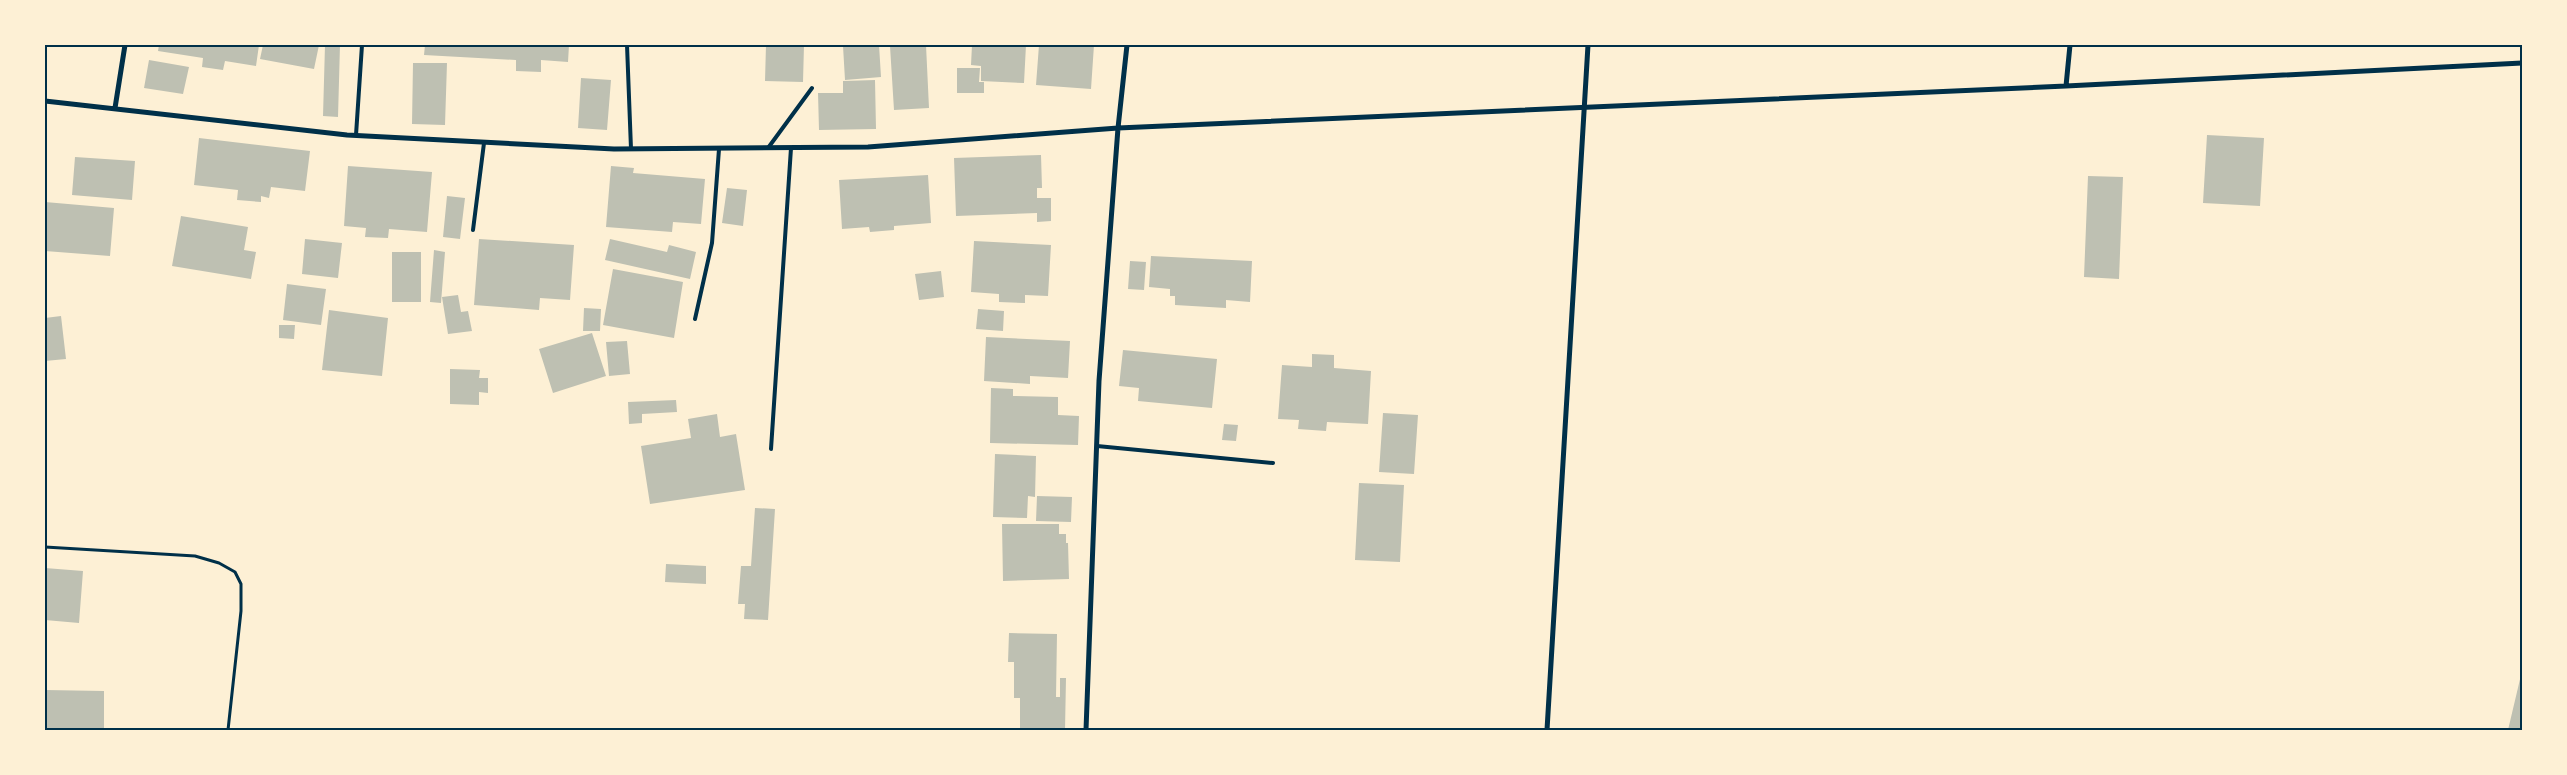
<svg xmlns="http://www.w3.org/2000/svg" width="2567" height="775" viewBox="0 0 2567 775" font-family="'Open Sans',sans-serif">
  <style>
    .building { fill: #bec0b2 }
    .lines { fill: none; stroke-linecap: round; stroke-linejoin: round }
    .path { stroke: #003049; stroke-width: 3 }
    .service { stroke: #003049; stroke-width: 4 }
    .minor { stroke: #003049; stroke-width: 5 }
    .neatline { fill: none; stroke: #003049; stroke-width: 2 }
  </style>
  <rect width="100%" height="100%" fill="#fdf0d5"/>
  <path class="building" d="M159 45H259L256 66 225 61 223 70 202 67 203 58 158 51Z
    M263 45H319L314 69 260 59Z
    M325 45H340L338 117 323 116Z
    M425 45H569L568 62 541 60V72L516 71V60L424 55Z
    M766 45H804L803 82 765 81Z
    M879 45 881 77 845 80 843 46Z
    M926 45 929 108 894 110 890 46Z
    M972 45H1026L1024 83 981 81V66L971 65Z
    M1039 45H1094L1091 89 1036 85Z
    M149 60 189 67 183 94 144 88Z
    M413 63H447L445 125 412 124Z
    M957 68H980L979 82H984V93H957Z
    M581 78 611 80 607 130 578 128Z
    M875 80 876 129 819 130 818 93H843V81Z
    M2207 135 2264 138 2260 206 2203 203Z
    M199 138 310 151 305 191 271 187 269 198 261 196V202L237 200 238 190 194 185Z
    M1041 155 1042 188H1037V198H1051V221L1037 222V213L956 216 954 158Z
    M75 157 135 161 132 200 72 195Z
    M348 166 432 172 427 232 389 229 388 238 365 237 366 228 344 226Z
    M611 166 634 168 633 173 705 179 701 224 673 222 672 232 606 227Z
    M928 175 931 223 894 226V230L870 232 869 227 842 229 839 180Z
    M2088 176 2123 177 2119 279 2084 277Z
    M727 188 747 190 743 226 722 223Z
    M447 196 465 198 460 239 443 237Z
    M45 202 114 208 110 256 45 251Z
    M181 216 248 227 244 250 256 252 251 279 172 266Z
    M305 239 342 243 338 278 302 274Z
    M479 239 574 245 570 300 540 298 539 310 474 305Z
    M610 239 667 252 669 245 696 252 690 279 605 260Z
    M974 241 1051 245 1048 296 1025 295V303L999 302V294L971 292Z
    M434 250 445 252 441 303 430 302Z
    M392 252H421V302H392Z
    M1151 256 1252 261 1250 302 1226 300V308L1175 305V296H1170V289L1149 287Z
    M1130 261 1146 262 1144 290 1128 289Z
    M613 269 683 282 674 338 603 325Z
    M941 271 944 297 919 300 915 274Z
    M287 284 326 289 321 325 283 320Z
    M458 295 461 312 468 311 472 331 448 334 442 297Z
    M584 308 601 309 600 331H583Z
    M978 309 1004 311 1003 331 976 329Z
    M329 310 388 318 382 376 322 370Z
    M61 316 66 359 45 361V318Z
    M279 325H295L294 339 279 338Z
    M592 333 606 376 553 393 539 349Z
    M986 337 1070 341 1068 378 1030 376V384L984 381Z
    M627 341 630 374 609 376 606 342Z
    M1123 350 1217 359 1212 408 1138 401 1139 388 1119 386Z
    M1312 354 1334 355V368L1371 371 1368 424 1327 422 1326 431 1298 429 1299 420 1278 419 1282 365 1312 367Z
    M450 369 480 370 479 378H488V393L479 392V405L450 404Z
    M991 388 1013 389V396L1058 397V415L1079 416 1078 445 990 443Z
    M676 400 677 412 642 414V423L629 424 628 402Z
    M1383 413 1418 415 1414 474 1379 472Z
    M717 414 720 437 736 434 745 490 650 504 641 446 691 438 688 419Z
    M1224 424 1238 425 1236 441 1222 440Z
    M995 454 1036 456 1035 497 1028 496 1027 518 993 517Z
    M1359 483 1404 485 1400 562 1355 560Z
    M1037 496 1072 497 1071 522 1036 521Z
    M755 508 775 509 768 620 744 619 745 604H738L741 566H751Z
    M1002 524H1059V534H1066V543H1068L1069 579 1003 581Z
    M666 564 706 566V584L665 582Z
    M45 568 83 571 79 623 45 620Z
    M1009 633 1057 634 1056 697H1060V678H1066L1065 730H1020V698H1014V662H1008Z
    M2521 675 2522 730H2508Z
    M45 690 104 691V730H45Z"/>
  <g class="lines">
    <path class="path" d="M45 547 195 556 219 563 235 572 241 584V611L228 730"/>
    <path class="service" d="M627 45 631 149
      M356 135 362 45
      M768 148 812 88
      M473 230 484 143
      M695 319 712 243 719 149
      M1097 446 1273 463
      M771 449 791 148"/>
    <path class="minor" d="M2066 86 2070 45
      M45 101 347 135 614 149 868 147 1118 128 2066 86 2522 63
      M115 108 125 45
      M1086 730 1099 381 1118 128 1127 45
      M1547 730 1588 45"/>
  </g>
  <rect width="2567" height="775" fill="none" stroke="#fdf0d5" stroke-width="92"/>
  <rect x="46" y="46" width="2475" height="683" class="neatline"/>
</svg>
